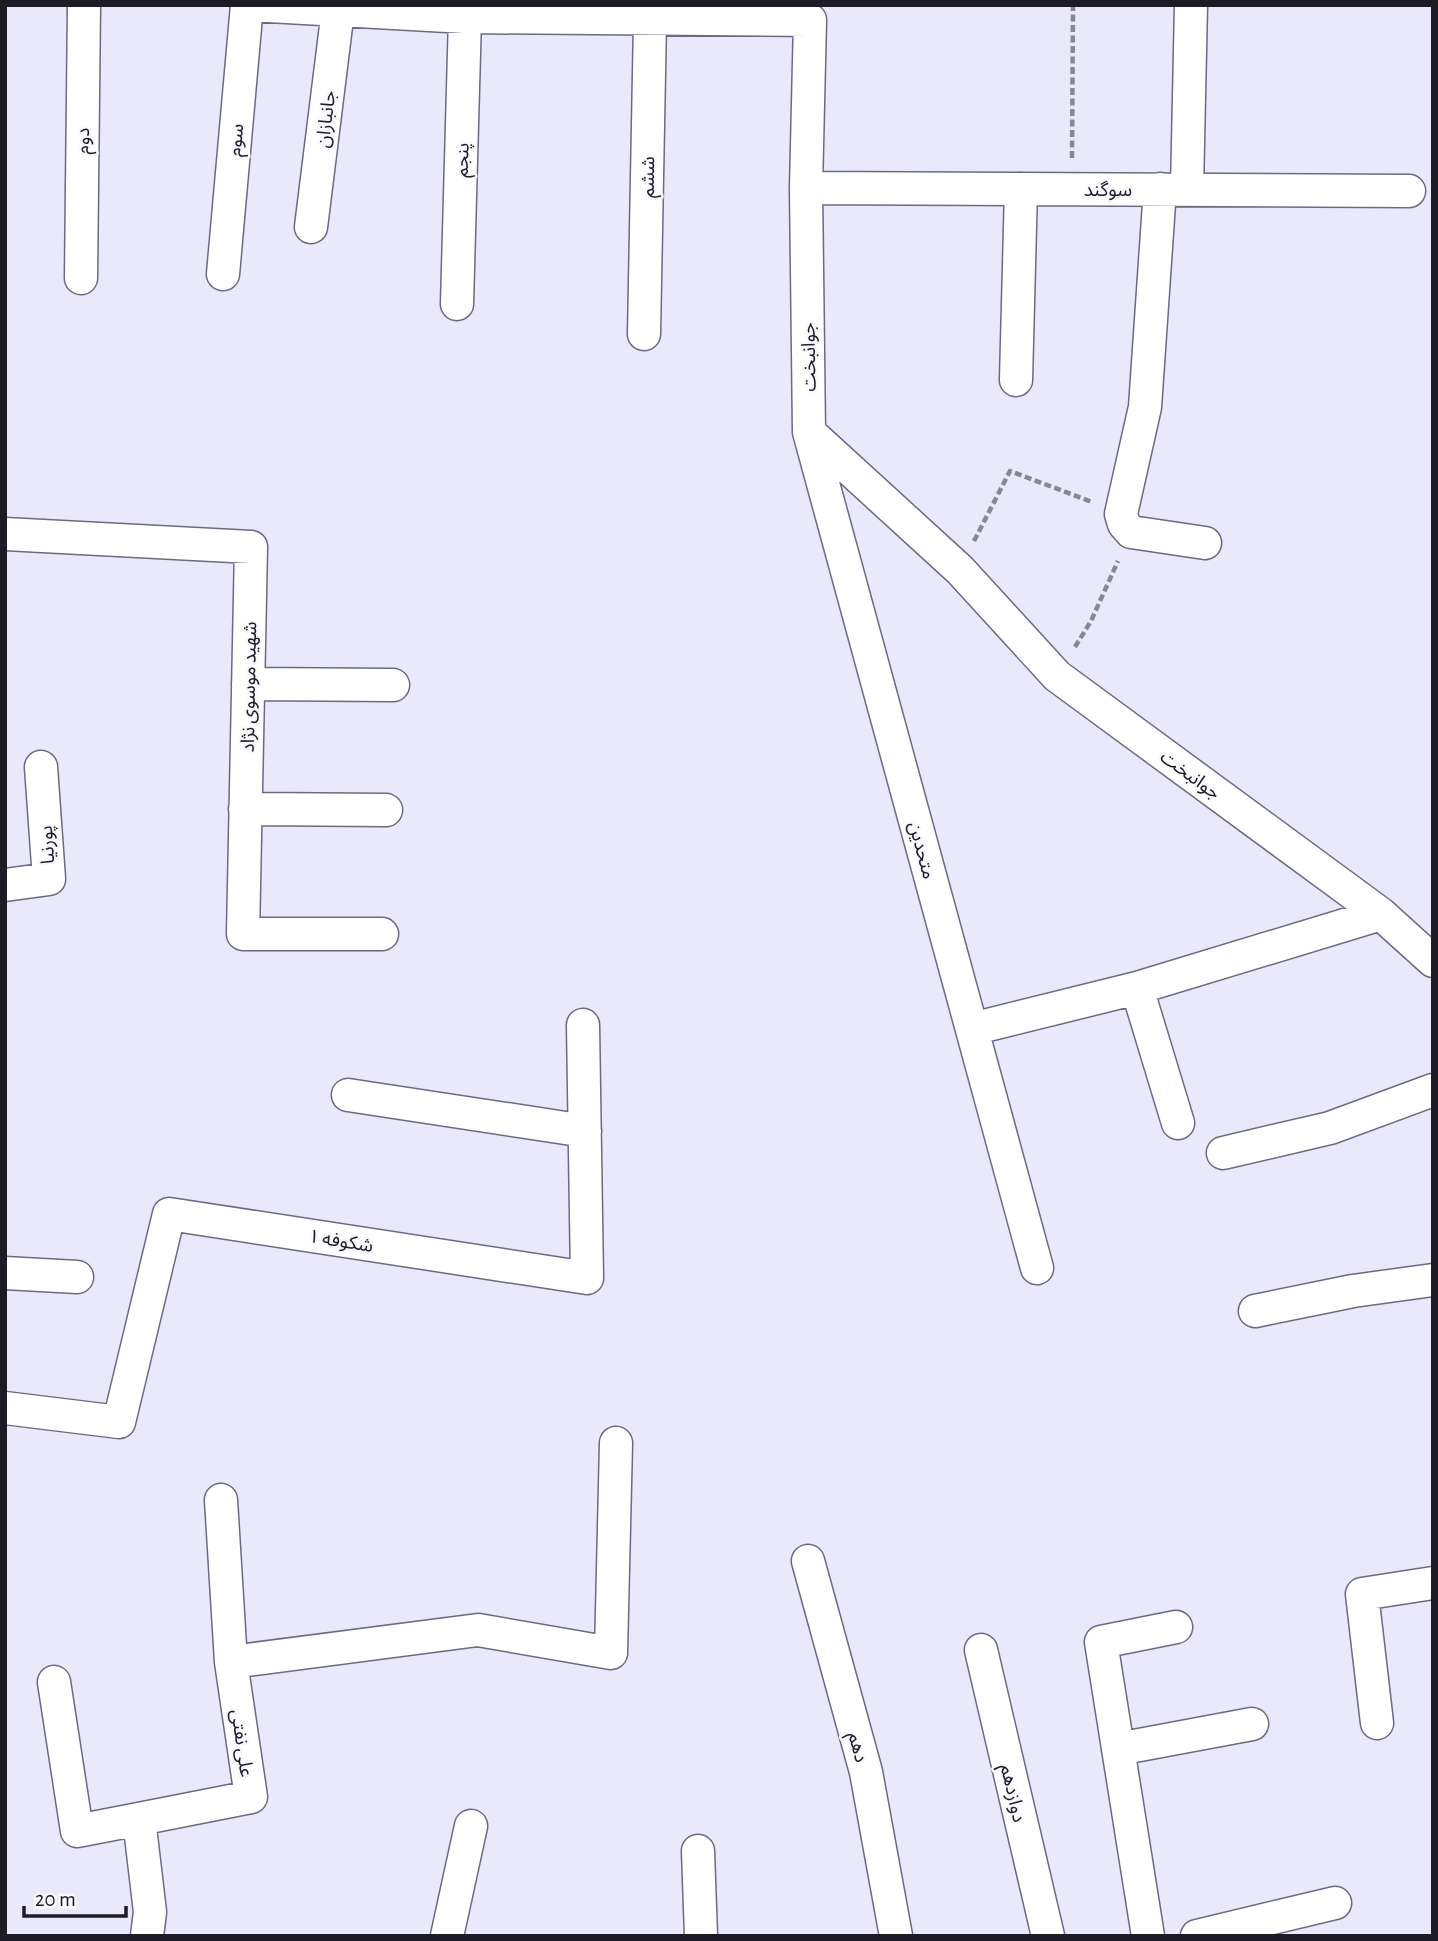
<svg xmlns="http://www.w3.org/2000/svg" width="1438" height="1941" viewBox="0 0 1438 1941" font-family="'Alegreya Sans','Noto Sans Arabic',sans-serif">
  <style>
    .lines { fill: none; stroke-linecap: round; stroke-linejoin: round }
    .street-casing { stroke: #6b6984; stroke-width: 35 }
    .path { stroke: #878695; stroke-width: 4.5; stroke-dasharray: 7 3.5; stroke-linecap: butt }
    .street { stroke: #fff; stroke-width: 32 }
    .labels { text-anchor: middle; stroke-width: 5; stroke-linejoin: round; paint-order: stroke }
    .street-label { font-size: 19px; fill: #1c1b26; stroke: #f8f8fe }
  </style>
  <rect width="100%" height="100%" fill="#eae9fc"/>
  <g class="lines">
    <defs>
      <path id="street" d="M252 5 465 17 810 20 806 188 809 432 1037 1268
        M806 188 1409 191
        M1160 189 1145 407 1121 514 1124 524 1131 532 1205 543
        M1187 189 1191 5
        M311 227 338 10
        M223 274 247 5
        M81 278 84 5
        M457 304 465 17
        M644 334 650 21
        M1016 380 1021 189
        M809 432 960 570 1057 676 1381 914 1433 961
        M5 534 251 547 243 934H382
        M248 684 393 685
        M245 809 386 810
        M5 885 49 879 41 767
        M1137 988 1178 1123
        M972 1029 1137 988 1381 914
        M348 1095 585 1131
        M1223 1153 1330 1128 1433 1090
        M5 1273 77 1277
        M1255 1311 1353 1291 1433 1280
        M5 1408 119 1422 169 1214 587 1278 583 1025
        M808 1561 866 1772 896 1936
        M981 1650 1048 1936
        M231 1662 478 1630 611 1653 616 1443
        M54 1682 77 1831 139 1819
        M1377 1723 1362 1594 1433 1583
        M1118 1749 1252 1724
        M698 1851 701 1936
        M147 1936 150 1912 139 1819 251 1797 231 1662 221 1500
        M447 1936 471 1826
        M1148 1936 1101 1642 1176 1627
        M1197 1936 1335 1903"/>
    </defs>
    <use href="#street" class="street-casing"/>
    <path class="path" d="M1072 158 1073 5
      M974 541 1010 471 1092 502
      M1075 647 1091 621 1118 561"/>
    <use href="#street" class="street"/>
  </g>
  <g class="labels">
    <g class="street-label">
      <text transform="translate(325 119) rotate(-83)" y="7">جانبازان</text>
      <text transform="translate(235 140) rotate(-85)" y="7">سوم</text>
      <text transform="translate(82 141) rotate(-89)" y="7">دوم</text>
      <text transform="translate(461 160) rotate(-88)" y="7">پنجم</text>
      <text transform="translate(647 177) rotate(-89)" y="7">ششم</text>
      <text x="1108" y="196">سوگند</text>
      <text transform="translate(808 357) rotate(-91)" y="7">جوانبخت</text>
      <text transform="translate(248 687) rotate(-89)" y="7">شهید موسوی نژاد</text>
      <text transform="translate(1191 774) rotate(36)" y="7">جوانبخت</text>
      <text transform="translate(46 845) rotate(-94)" y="7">پورنیا</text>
      <text transform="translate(923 850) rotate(75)" y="7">متحدین</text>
      <text transform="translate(341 1240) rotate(9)" y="7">شکوفه ۱</text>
      <text transform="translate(243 1743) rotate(82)" y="7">علی نفتی</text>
      <text transform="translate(859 1747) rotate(75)" y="7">دهم</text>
      <text transform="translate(1014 1793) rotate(77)" y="7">دوازدهم</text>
    </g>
  </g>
  <rect width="1438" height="1941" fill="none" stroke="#1c1b26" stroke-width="14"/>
  <path d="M24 1906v10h102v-10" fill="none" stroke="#1c1b26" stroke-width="3.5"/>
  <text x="35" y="1906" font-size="21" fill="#1c1b26" stroke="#f8f8fe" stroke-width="5" paint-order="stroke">20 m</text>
</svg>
